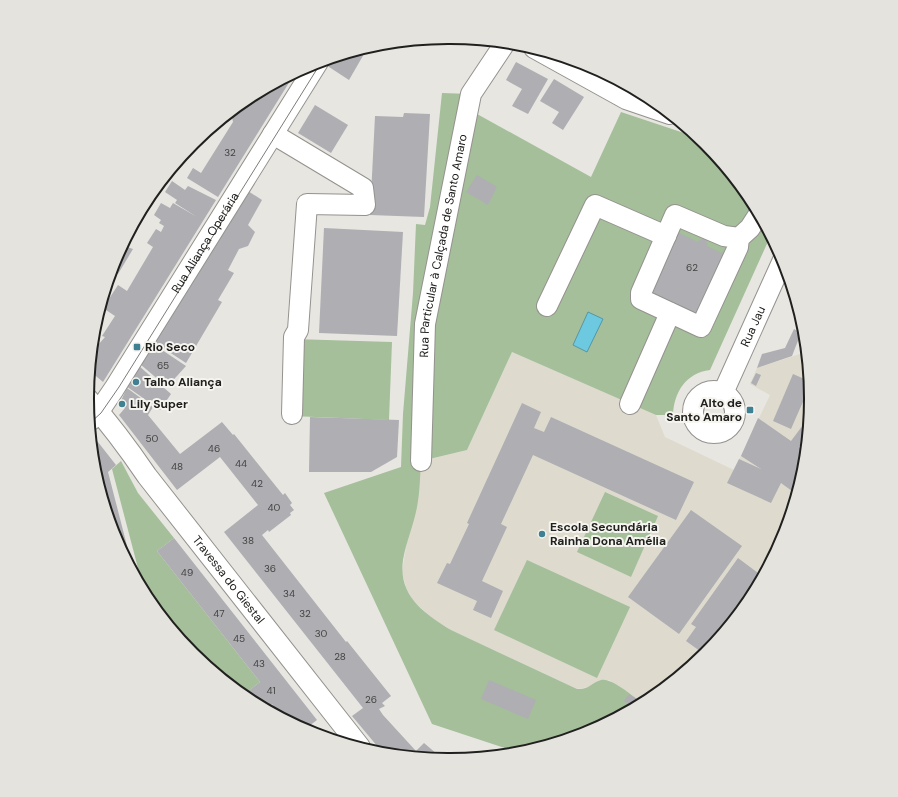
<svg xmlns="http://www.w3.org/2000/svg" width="898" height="797" viewBox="0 0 898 797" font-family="'DM Sans',sans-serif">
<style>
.built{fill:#dedbce}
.green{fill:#a4bf9a}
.water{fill:#6dc9e0;stroke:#5696a6}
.building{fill:#aeaeb3}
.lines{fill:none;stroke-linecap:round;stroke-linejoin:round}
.minor-casing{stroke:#94928e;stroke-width:22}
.minor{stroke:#fff;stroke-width:20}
.tram{stroke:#7c7b77;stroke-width:1}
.poi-dot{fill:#3f8192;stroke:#f5f4ef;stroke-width:1.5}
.labels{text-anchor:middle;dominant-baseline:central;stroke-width:4;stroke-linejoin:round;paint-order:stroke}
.number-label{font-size:10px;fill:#444443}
.street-label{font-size:12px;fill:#20201e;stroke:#f5f4ef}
.poi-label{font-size:12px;font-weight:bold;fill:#20201e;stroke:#f5f4ef;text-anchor:start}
.rim{fill:none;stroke:#20201e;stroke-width:2}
</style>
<rect width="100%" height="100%" fill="#e8e6e1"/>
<polygon class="built" points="512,352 656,415 665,437 734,470 770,395 750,384 757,368 806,352 810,399 804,469 783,537 749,600 704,654 650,699 643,703 609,680 601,680 589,687 577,689 451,630 432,618 414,602 407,590 402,573 404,559 421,461 467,450"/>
<g class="green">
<path d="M442,93L471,94L468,109L591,177L621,112L699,138L705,143L750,198L770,237L710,370C686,373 674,392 673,415H656L512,352L467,450L421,461C420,476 420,492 417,507C414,524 406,542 403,560C398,596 424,613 451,630L577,689C589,690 591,683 601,680C611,677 634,697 642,703L587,733L520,753L432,724L324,493L401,467L403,414L413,293L416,224L425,225L430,207Z"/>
<polygon points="293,339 392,342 389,420 291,416"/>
<polygon points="121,461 138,493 174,538 157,551 260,682 243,695 193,654 148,599 144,591 112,469"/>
<polygon points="605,492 658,516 631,577 577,552"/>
<polygon points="527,560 630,607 597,678 494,630"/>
</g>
<polygon class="water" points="588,312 603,319 587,352 573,345"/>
<g class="building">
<polygon points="368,47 349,80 326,65 330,59"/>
<polygon points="516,62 548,79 528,114 512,106 522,89 506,80"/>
<polygon points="295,73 218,197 187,178 193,168 201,173 233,122 232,117 241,104 248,98"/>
<polygon points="554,79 584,97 563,130 552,123 559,112 540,101"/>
<polygon points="315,105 348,125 331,153 298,133"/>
<polygon points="404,113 430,114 424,217 370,215 375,116 403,117"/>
<polygon points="477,175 497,187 488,205 466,192"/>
<polygon points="172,181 185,190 188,186 216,200 103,382 90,371 92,352 105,337 102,336 115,316 103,308 118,285 127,291 153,247 147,243 156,229 161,232 164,226 159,223 161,220 154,215 161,203 170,208 173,203 197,217 175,203 177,200 165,192"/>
<polygon points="248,191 262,200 248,225 255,232 248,246 239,249 228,270 234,273 218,300 222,302 186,363 154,342"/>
<polygon points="134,224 132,236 127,247 133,249 118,274 112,270 115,260"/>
<polygon points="324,228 403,232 397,336 319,333"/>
<polygon points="677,232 698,242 699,240 701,240 705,232 710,234 706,243 708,244 707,246 728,256 698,321 647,298"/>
<polygon points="791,288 795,299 788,296"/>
<polygon points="794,329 801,333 792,356 757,368 762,354 785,348"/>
<polygon points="153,344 186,366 167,387 140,364"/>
<polygon points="139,366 171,394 160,410 126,386"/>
<polygon points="756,373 761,375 756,386 751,383"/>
<polygon points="793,374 809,381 809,388 791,429 773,421"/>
<polygon points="127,388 153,407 148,415 180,454 222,422 233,435 234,434 283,495 285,493 292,503 290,505 294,510 290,513 291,515 269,532 268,530 262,535 346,642 347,641 391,696 382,703 385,706 379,709 383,715 416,751 424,743 444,760 383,753 352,716 363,708 224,532 258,505 220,457 177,490 119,415 125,408 119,405"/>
<polygon points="522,403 541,412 534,428 544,432 551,417 694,482 676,520 533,455 501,524 507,527 482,581 503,591 491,618 473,610 477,601 437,583 447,563 450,564 469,524 467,523"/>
<polygon points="310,417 399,420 397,457 371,472 309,472"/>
<polygon points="809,417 807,437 799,447 805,452 804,469 796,494 781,483 771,503 727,483 739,459 761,469 741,456 758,418 791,441"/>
<polygon points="94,437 116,465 108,472 134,573 115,537 94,469 92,439"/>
<polygon points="691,510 742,546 679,634 628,597"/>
<polygon points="174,538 317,720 305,729 282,717 272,704 267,709 243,695 260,682 157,551"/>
<polygon points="738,558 762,576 745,604 716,641 714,639 704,654 686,641 696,627 691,624"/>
<polygon points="489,680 536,700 528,719 481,699"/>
<polygon points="629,694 643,703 634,708 624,701"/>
</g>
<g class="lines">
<defs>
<g id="minor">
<polyline points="534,48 626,99 670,114"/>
<polyline points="273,134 363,188 365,205 307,204 298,330 294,337 292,414"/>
<polyline points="739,238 738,247 701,327 641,299 641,293 675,215 724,236 739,238 750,228 759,214"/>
<polyline points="547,306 595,205 666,236"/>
<circle cx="714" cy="412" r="21"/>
<path id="s1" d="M723,393L783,260"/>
<path id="s2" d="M88,399C110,424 128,448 147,476L360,747"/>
<polyline points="630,404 670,313"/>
<path id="s3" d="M91,420L99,411L114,389L318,62"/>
<path id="s4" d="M421,461L425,324L471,94L505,43"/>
</g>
</defs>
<use href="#minor" class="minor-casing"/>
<use href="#minor" class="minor"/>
<polyline class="tram" points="90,423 101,413 119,387 322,61"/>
</g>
<g class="poi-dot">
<rect x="133" y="343" width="8" height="8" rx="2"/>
<circle cx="136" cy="382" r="4"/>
<circle cx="122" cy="404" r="4"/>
<rect x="746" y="406" width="8" height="8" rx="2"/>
<circle cx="542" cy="534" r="4"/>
</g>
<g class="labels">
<g class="number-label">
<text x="230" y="152">32</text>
<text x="692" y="267">62</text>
<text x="163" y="365">65</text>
<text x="152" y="438">50</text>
<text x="214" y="448">46</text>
<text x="241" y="463">44</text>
<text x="177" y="466">48</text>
<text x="257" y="483">42</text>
<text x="274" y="507">40</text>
<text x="248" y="540">38</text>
<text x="270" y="568">36</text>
<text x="187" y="572">49</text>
<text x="289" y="593">34</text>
<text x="219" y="613">47</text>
<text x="305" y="613">32</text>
<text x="321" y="633">30</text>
<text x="239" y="638">45</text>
<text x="340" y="656">28</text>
<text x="259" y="663">43</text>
<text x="271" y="690">41</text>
<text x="371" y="699">26</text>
</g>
<g class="street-label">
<text stroke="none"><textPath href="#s3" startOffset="211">Rua Aliança Operária</textPath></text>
<text stroke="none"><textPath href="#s4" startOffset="217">Rua Particular à Calçada de Santo Amaro</textPath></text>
<text stroke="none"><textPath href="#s1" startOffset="73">Rua Jau</textPath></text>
<text stroke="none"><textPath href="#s2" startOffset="229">Travessa do Giestal</textPath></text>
</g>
<g class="poi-label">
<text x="145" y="347">Rio Seco</text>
<text x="144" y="382">Talho Aliança</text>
<text x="742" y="403" text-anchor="end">Alto de<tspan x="742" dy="14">Santo Amaro</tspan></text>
<text x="130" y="404">Lily Super</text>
<text x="550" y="527">Escola Secundária<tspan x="550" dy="14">Rainha Dona Amélia</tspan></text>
</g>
</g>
<path d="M0 0H898V797H0ZM448 44H450A354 354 0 0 1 804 398V399A354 354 0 0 1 450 753H448A354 354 0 0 1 94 399V398A354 354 0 0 1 448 44Z" fill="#e4e3de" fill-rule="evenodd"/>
<path class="rim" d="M448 44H450A354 354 0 0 1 804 398V399A354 354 0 0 1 450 753H448A354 354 0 0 1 94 399V398A354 354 0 0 1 448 44Z"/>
</svg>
